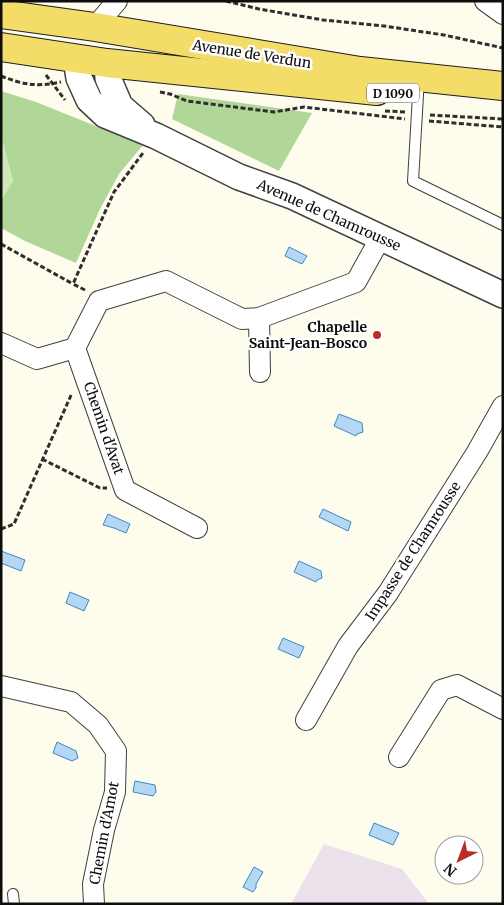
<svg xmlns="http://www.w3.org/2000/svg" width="504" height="905" viewBox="0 0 504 905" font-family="Merriweather,serif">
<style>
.industrial{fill:#ebe1eb}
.green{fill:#cde7b8}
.forest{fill:#b0d798}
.water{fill:#b4d7f4;stroke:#3d87c8}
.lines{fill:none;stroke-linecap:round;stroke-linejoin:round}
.service-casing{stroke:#404040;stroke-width:12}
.minor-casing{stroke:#404040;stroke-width:22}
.tertiary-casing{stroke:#404040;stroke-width:28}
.primary-casing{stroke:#1e1e1e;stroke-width:30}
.path{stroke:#2f2f2f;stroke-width:3;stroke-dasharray:5 2.5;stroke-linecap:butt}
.service{stroke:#fff;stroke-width:10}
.minor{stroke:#fff;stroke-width:20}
.tertiary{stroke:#fff;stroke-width:25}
.primary{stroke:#f4dc68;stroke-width:28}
.poi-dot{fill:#b82e2a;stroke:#fff;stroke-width:2}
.labels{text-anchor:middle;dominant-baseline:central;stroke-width:5;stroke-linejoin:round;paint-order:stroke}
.shield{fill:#fff;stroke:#565656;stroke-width:1}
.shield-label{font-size:12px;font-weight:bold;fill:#0d0d0d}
.street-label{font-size:14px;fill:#0d0d0d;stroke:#fff}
.poi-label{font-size:14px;font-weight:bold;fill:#0d0d0d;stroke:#fff;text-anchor:end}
</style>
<rect width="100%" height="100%" fill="#fefced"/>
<polygon class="industrial" points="324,844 402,869 429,904 291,904"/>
<polygon class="green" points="1,136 13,182 1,201"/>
<g class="forest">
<polygon points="1,91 36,102 143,145 119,174 100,209 76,263 25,241 1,228 1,201 13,181 1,136"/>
<polygon points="178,94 312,113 279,171 172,119"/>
</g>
<g class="water">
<polygon points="289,247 307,256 302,264 285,256"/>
<polygon points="339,414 362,423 363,432 357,434 356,436 334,426"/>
<polygon points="323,509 351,522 348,531 319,517"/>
<polygon points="108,514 130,524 126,533 114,528 103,525"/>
<polygon points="1,551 25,560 21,571 1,563"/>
<polygon points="299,561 321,571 322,578 317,580 316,582 294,572"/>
<polygon points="70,592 89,600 84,611 66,603"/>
<polygon points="283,638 304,647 299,658 278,649"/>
<polygon points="57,742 76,751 78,758 72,761 53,753"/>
<polygon points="135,781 155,785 156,792 153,796 133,792"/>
<polygon points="374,823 399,833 393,845 369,835"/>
<polygon points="254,867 263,872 256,884 256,888 253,892 243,887"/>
</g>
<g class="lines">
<defs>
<g id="service">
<polyline points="419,78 413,181 503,225"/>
<polyline points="13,894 14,904"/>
</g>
<g id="minor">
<polyline points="485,1 503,14"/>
<polyline points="95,27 117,1"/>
<polyline points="259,318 260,372"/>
<polyline points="1,343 37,359 75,348"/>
<polyline points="197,528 125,490 75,348 99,301 166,281 242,319 259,318 356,282 381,237"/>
<polyline points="1,686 71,702 98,725 116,751 115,792 104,830 93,884 94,904"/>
<polyline points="306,720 348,646 388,593 477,452 503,406"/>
<polyline points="399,757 441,690 457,685 503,709"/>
</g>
<g id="tertiary">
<polyline points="76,59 79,78 89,100 105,115 156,136 239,177 292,196 503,295"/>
<polyline points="107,63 108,78 120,106 142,125"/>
</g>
<g id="primary">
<polyline points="1,14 95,27 360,71 503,86"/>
<polyline points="1,47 107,63 377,91"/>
</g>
</defs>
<use href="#service" class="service-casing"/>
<use href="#minor" class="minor-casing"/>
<use href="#tertiary" class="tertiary-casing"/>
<use href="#primary" class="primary-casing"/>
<g class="path">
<polyline points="226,1 259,9 323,20 384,26 444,35 503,48"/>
<polyline points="46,75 65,100"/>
<path d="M1,76C24,85 37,87 61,82"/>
<polyline points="160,92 170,94 187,101 274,112 304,107 405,119"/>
<polyline points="385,111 406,112"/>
<polyline points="430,115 503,119"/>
<polyline points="429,121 503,127"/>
<polyline points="1,244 73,284"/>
<polyline points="85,290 73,284 114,192 143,153"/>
<polyline points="42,459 100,488 107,488"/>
<polyline points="1,529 14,524 72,393"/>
</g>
<use href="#service" class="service"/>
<use href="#minor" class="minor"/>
<use href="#tertiary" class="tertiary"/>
<use href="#primary" class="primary"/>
</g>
<circle class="poi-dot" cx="377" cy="335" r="5"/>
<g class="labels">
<rect class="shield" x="367" y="83.5" width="52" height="19" rx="4"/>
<g class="shield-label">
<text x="393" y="93">D 1090</text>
</g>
<g class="street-label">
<text transform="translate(252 54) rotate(9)">Avenue de Verdun</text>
<text transform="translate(329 215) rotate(24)">Avenue de Chamrousse</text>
<text transform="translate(104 428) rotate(71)">Chemin d'Avat</text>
<text transform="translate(413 551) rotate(-57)">Impasse de Chamrousse</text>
<text transform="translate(104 833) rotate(-79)">Chemin d'Amot</text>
</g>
<g class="poi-label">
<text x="367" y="327">Chapelle<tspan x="367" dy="16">Saint-Jean-Bosco</tspan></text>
</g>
</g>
<rect width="504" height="905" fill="none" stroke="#0d0d0d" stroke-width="5"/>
<g transform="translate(459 860) rotate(222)"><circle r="24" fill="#ffffff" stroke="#9e9e9e"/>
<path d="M0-4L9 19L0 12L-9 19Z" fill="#b82e2a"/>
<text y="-8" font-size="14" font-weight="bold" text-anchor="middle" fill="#0d0d0d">N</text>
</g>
</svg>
